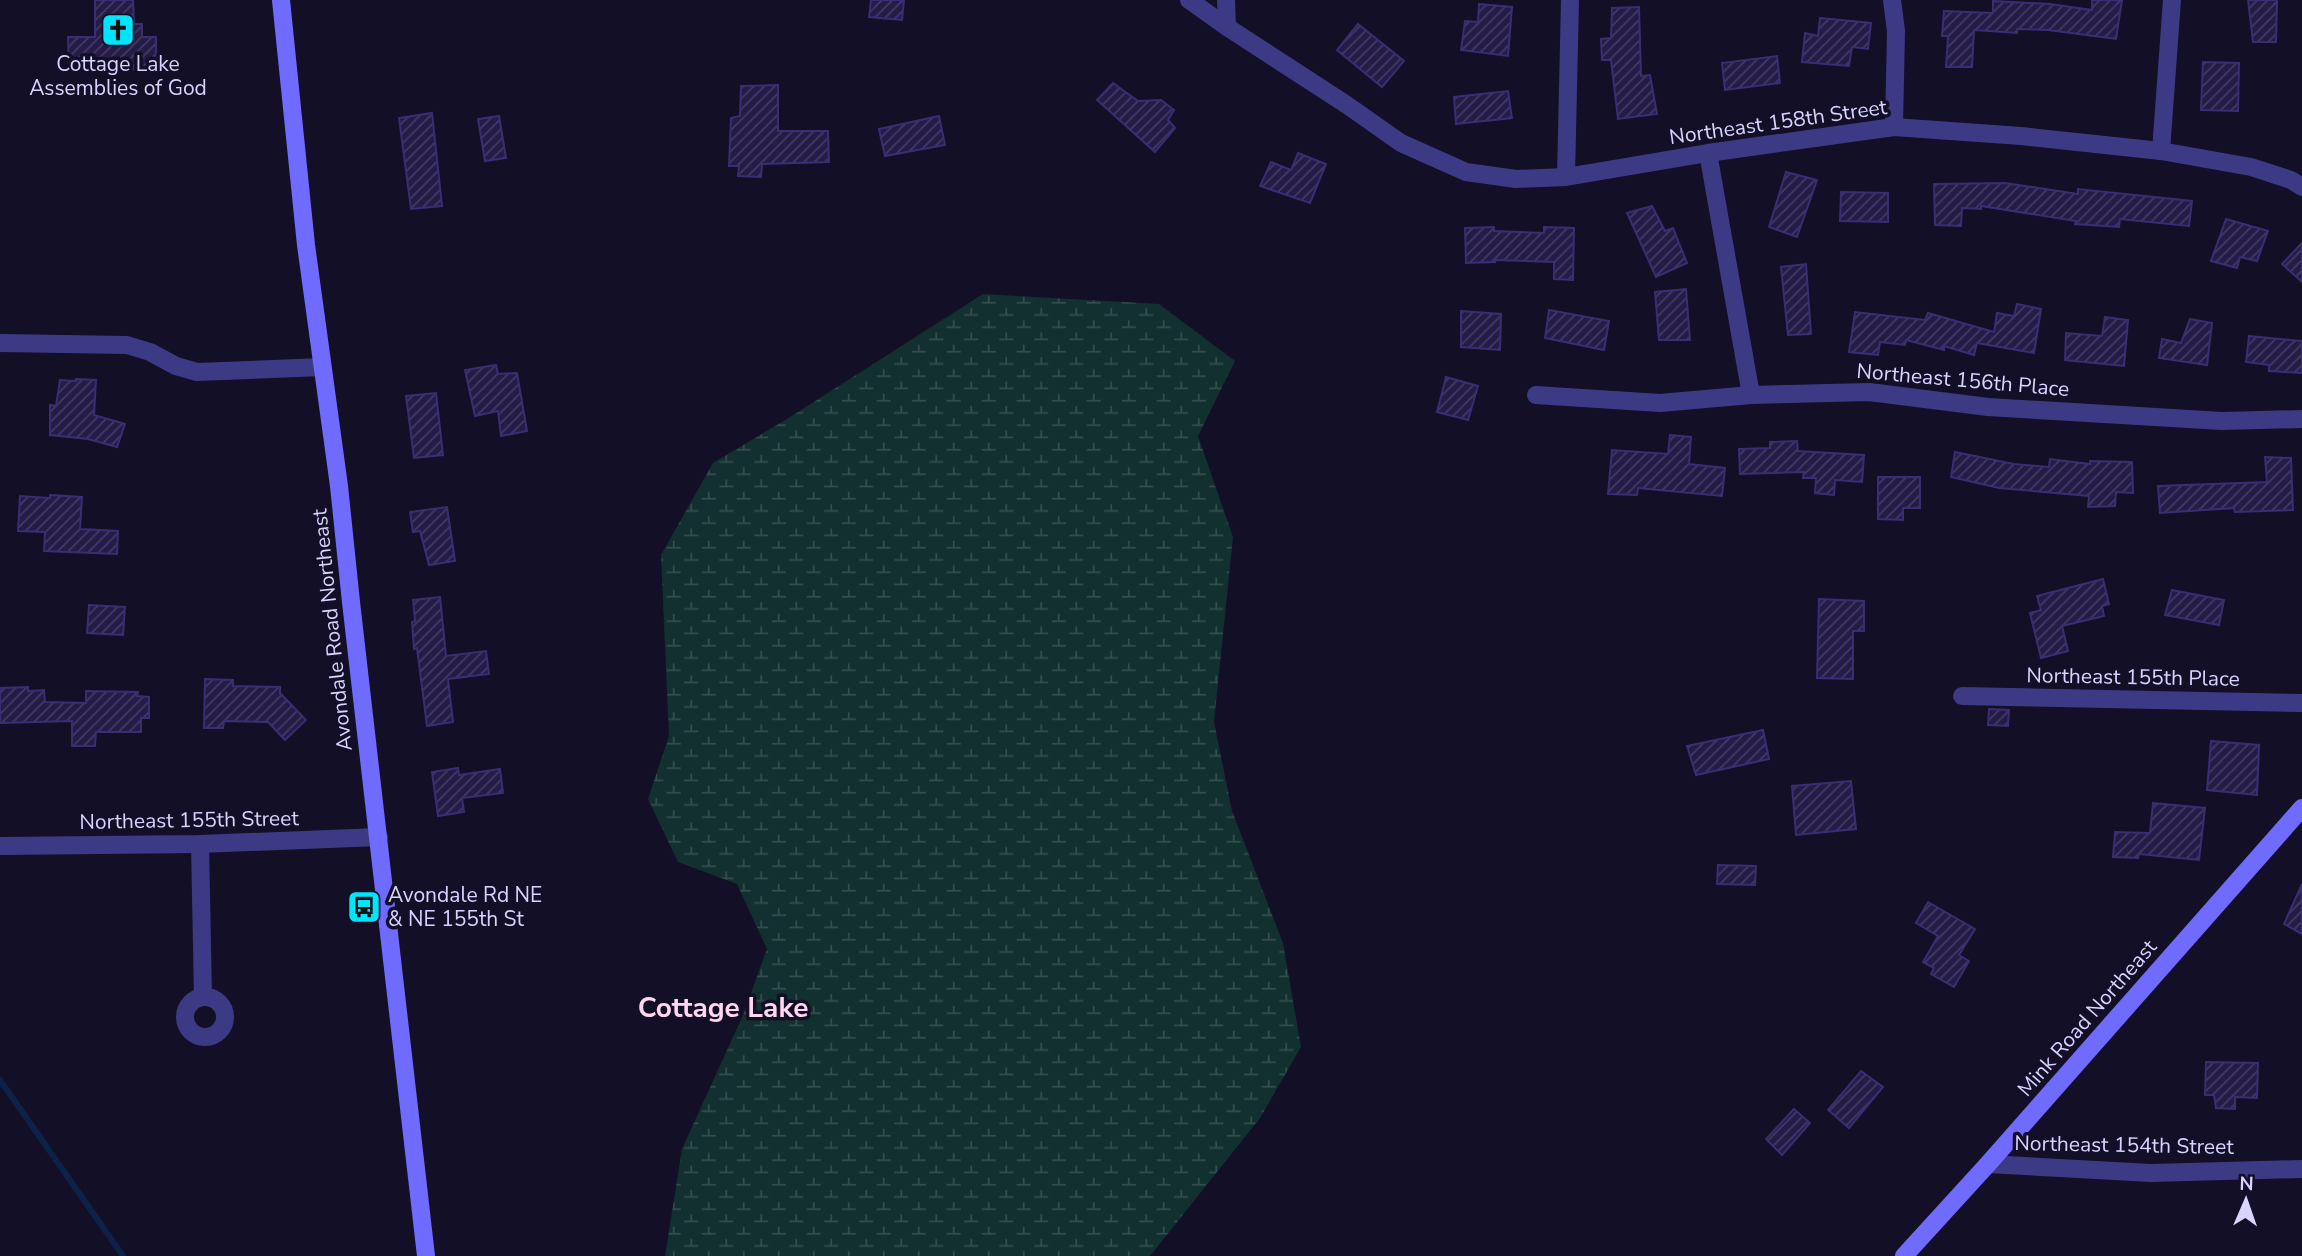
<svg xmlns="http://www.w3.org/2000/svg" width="2302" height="1256" viewBox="0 0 2302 1256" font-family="'Nunito Sans',sans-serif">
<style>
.wetland{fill:url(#wetland-marsh)}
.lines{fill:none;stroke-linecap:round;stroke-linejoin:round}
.stream{stroke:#0c2248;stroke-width:6}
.building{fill:url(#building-hatch);stroke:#3b2d73;stroke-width:2}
.street{stroke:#3d3a85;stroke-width:18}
.secondary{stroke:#6f6bff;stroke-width:18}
.labels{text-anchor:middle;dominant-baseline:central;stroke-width:7;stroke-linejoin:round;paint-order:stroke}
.poi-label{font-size:21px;fill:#d9d4ff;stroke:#130f26}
.street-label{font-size:21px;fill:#d9d4ff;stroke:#130f26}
.district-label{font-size:28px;font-weight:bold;fill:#ffd6f0;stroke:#130f26}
</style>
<defs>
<pattern id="wetland-marsh" width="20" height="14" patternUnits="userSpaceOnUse" patternTransform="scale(1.75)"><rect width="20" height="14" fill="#12302f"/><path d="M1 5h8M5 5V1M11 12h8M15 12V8" fill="none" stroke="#344d4e"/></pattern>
<pattern id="building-hatch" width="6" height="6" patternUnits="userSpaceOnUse" patternTransform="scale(1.75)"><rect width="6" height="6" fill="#241b47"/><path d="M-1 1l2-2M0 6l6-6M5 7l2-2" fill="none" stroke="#433b63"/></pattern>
</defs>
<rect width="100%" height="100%" fill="#130f26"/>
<polygon class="wetland" points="983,294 1159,304 1235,361 1198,436 1233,537 1214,722 1232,811 1283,943 1301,1047 1260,1118 1150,1256 665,1256 682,1149 743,1015 767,949 737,884 678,862 648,799 669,736 661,555 713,463 787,419"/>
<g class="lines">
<polyline class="stream" points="0,1080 123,1256"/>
</g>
<g class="building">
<polygon points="95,0 133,0 134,24 142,24 142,37 156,37 156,69 69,70 68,37 95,37"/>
<polygon points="871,0 904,0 902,20 869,17"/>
<polygon points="2092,0 2122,0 2116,39 2048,30 2017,29 2017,33 1974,30 1972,67 1946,67 1948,36 1942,36 1944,11 1993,13 1993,1 2050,4 2092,10"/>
<polygon points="2248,0 2277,0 2276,42 2253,42"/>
<polygon points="1479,4 1512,7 1508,56 1461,50 1465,21 1478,22"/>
<polygon points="1639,7 1641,76 1650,75 1657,114 1618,119 1611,60 1602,60 1601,39 1611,38 1612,8"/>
<polygon points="1820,18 1871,23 1868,49 1852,47 1849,66 1802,62 1805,33 1818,36"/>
<polygon points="1358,24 1404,61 1382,87 1337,50"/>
<polygon points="1777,56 1780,83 1725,90 1722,63"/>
<polygon points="2203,62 2239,63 2238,111 2201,110"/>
<polygon points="1113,83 1138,101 1161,100 1174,110 1168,120 1175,128 1155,152 1097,100"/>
<polygon points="778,85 778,131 828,131 829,162 762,164 761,177 738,176 739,166 729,166 731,118 740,116 741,86"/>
<polygon points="1508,91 1512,118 1456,124 1454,97"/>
<polygon points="432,113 442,206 411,209 399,118"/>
<polygon points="499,116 506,158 485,161 478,119"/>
<polygon points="939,116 945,145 885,156 879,129"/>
<polygon points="1298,153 1326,164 1310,203 1260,186 1271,162 1291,170"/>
<polygon points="1786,172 1817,180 1797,237 1769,227"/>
<polygon points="2005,183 2078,194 2078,189 2192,201 2189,226 2120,219 2119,227 2075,224 2076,221 1981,206 1981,209 1962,208 1961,226 1935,225 1934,184"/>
<polygon points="1841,192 1888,193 1888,222 1840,221"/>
<polygon points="1652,206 1665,231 1673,228 1687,263 1656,277 1627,213"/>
<polygon points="2226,219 2268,231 2257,261 2240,257 2237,268 2211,261"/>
<polygon points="1494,227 1494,231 1544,233 1544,227 1574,228 1573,280 1554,279 1554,262 1495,260 1495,262 1466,263 1465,228"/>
<polygon points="2302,243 2302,282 2282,264"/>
<polygon points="1806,264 1811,334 1788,335 1781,267"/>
<polygon points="1686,289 1690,340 1659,340 1655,292"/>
<polygon points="2017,304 2041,309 2034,353 1977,343 1974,355 1944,346 1944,350 1906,340 1905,345 1880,342 1878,355 1849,352 1855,312 1925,320 1928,313 1994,332 1997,313 2014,316"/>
<polygon points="1549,310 1609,321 1604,350 1545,338"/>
<polygon points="1461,311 1501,314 1500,350 1461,347"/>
<polygon points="2105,317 2128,320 2124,366 2065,360 2066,333 2102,336"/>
<polygon points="2190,319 2212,323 2207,365 2159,358 2162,339 2181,343"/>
<polygon points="2249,336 2302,341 2302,373 2269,371 2269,365 2246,362"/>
<polygon points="496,365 498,374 517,373 527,431 501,436 498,411 475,416 465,370"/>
<polygon points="1446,377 1478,386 1468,420 1437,412"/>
<polygon points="76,379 96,380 94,415 125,424 117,447 88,439 50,435 50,405 56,406 60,380 76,381"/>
<polygon points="436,393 443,455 414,458 406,396"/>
<polygon points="1670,435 1691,437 1689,464 1725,468 1722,496 1638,488 1637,495 1608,494 1612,450 1668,454"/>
<polygon points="1797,441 1798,451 1864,455 1862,482 1835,480 1834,495 1815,493 1816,478 1803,478 1804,472 1740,474 1739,449 1770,448 1770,442"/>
<polygon points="1955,452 2014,464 2049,467 2050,459 2090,464 2090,461 2132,462 2133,493 2116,492 2115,506 2088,507 2089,496 1999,488 1951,477"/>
<polygon points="2265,457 2291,458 2293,510 2235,512 2234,508 2160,513 2158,486 2267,482"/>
<polygon points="1878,477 1920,477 1920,508 1903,508 1903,520 1878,519"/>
<polygon points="50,495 82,497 80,529 118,531 117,554 44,551 45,532 18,531 20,496 50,498"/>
<polygon points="447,507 455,561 429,565 420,531 413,532 410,512"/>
<polygon points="2103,579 2109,604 2102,606 2104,616 2062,626 2068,651 2041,658 2030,613 2041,610 2037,596"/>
<polygon points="2172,590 2224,600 2219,625 2165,615"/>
<polygon points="440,597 446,656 486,651 489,674 448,679 453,722 427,726 417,648 414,649 412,622 415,621 413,600"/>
<polygon points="1819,599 1864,601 1864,631 1853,631 1853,679 1817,678"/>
<polygon points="89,605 125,607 123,635 87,633"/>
<polygon points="205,679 233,680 233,686 280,687 280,693 306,720 285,740 268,722 224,721 223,728 204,728"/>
<polygon points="28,687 28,691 44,690 45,702 86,703 86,691 138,692 137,696 149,697 149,718 141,718 141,732 96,732 95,746 72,746 72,721 0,723 0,688"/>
<polygon points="1989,709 2009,710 2008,726 1988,725"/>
<polygon points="1763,730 1769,759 1696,775 1687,746"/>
<polygon points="2211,741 2259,745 2257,795 2207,790"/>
<polygon points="458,768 459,775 500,769 503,793 462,798 464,812 438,816 432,772"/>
<polygon points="1851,781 1856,829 1796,835 1792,786"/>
<polygon points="2153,803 2205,808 2199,860 2139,854 2138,858 2113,857 2115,832 2150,833"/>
<polygon points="1718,865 1756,866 1755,885 1717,884"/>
<polygon points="2302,884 2302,934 2284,924"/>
<polygon points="1928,902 1975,929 1959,955 1969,961 1954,987 1931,974 1934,968 1923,962 1938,936 1916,923"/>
<polygon points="2206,1062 2258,1063 2257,1098 2235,1097 2235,1109 2216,1108 2214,1095 2205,1095"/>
<polygon points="1861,1071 1883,1087 1849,1128 1828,1110"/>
<polygon points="1794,1109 1810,1123 1782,1155 1766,1139"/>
</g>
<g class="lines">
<g class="street">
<polyline points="1189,0 1227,27 1347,105 1401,143 1466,172 1516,179 1566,177 1708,153 1894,127 2021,136 2161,151 2251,167 2291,180 2302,187"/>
<polyline points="1226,0 1227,27"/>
<polyline points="1892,0 1896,31 1894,127"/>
<polyline points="2161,151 2172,0"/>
<polyline points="1708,153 1751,395"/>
<polyline points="1566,177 1570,0"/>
<polyline points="0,343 127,345 150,352 176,366 197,372 322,367"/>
<polyline points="1536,395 1660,403 1751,395 1869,392 1988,407 2222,421 2302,419"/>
<polyline points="1962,696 2302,703"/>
<polyline points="200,844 203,997"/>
<polyline points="0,846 200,844 379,837"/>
<circle cx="205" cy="1017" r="20"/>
<polyline points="1988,1164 2151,1173 2302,1169"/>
</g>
<g class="secondary">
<polyline points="281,0 306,245 339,486 351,602 426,1256"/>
<polyline points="1904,1256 1988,1164 2302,808"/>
</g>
</g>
<defs>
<symbol id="church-square" viewBox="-11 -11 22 22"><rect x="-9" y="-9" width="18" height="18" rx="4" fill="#00e5ff" stroke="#130f26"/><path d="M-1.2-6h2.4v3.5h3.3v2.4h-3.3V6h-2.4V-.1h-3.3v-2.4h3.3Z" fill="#111"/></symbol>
<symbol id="bus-square" viewBox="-11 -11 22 22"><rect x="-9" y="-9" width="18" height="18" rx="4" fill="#00e5ff" stroke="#130f26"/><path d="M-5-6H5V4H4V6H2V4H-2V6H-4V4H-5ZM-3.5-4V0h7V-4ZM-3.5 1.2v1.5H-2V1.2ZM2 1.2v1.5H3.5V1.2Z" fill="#111"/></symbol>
</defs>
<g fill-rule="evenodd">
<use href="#church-square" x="99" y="11" width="38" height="38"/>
<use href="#bus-square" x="345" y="888" width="38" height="38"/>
</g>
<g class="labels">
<g class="poi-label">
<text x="118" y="64">Cottage Lake<tspan x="118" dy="24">Assemblies of God</tspan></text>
<text x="388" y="895" text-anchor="start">Avondale Rd NE<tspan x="388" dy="24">&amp; NE 155th St</tspan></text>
</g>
<g class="street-label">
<text transform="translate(1778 122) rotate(-8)">Northeast 158th Street</text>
<text transform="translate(1963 380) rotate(5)">Northeast 156th Place</text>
<text transform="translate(332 630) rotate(-96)">Avondale Road Northeast</text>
<text transform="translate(2133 677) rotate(1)">Northeast 155th Place</text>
<text transform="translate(189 820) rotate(-1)">Northeast 155th Street</text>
<text transform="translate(2087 1018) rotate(-49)">Mink Road Northeast</text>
<text transform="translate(2124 1145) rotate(1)">Northeast 154th Street</text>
</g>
<g class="district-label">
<text x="723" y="1008">Cottage Lake</text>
</g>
</g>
<g transform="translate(2246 1200) rotate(2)" stroke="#130f26" stroke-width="5" paint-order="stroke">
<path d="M0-5L12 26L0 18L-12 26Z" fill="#d9d4ff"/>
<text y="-10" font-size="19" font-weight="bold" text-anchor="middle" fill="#d9d4ff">N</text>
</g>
</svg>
